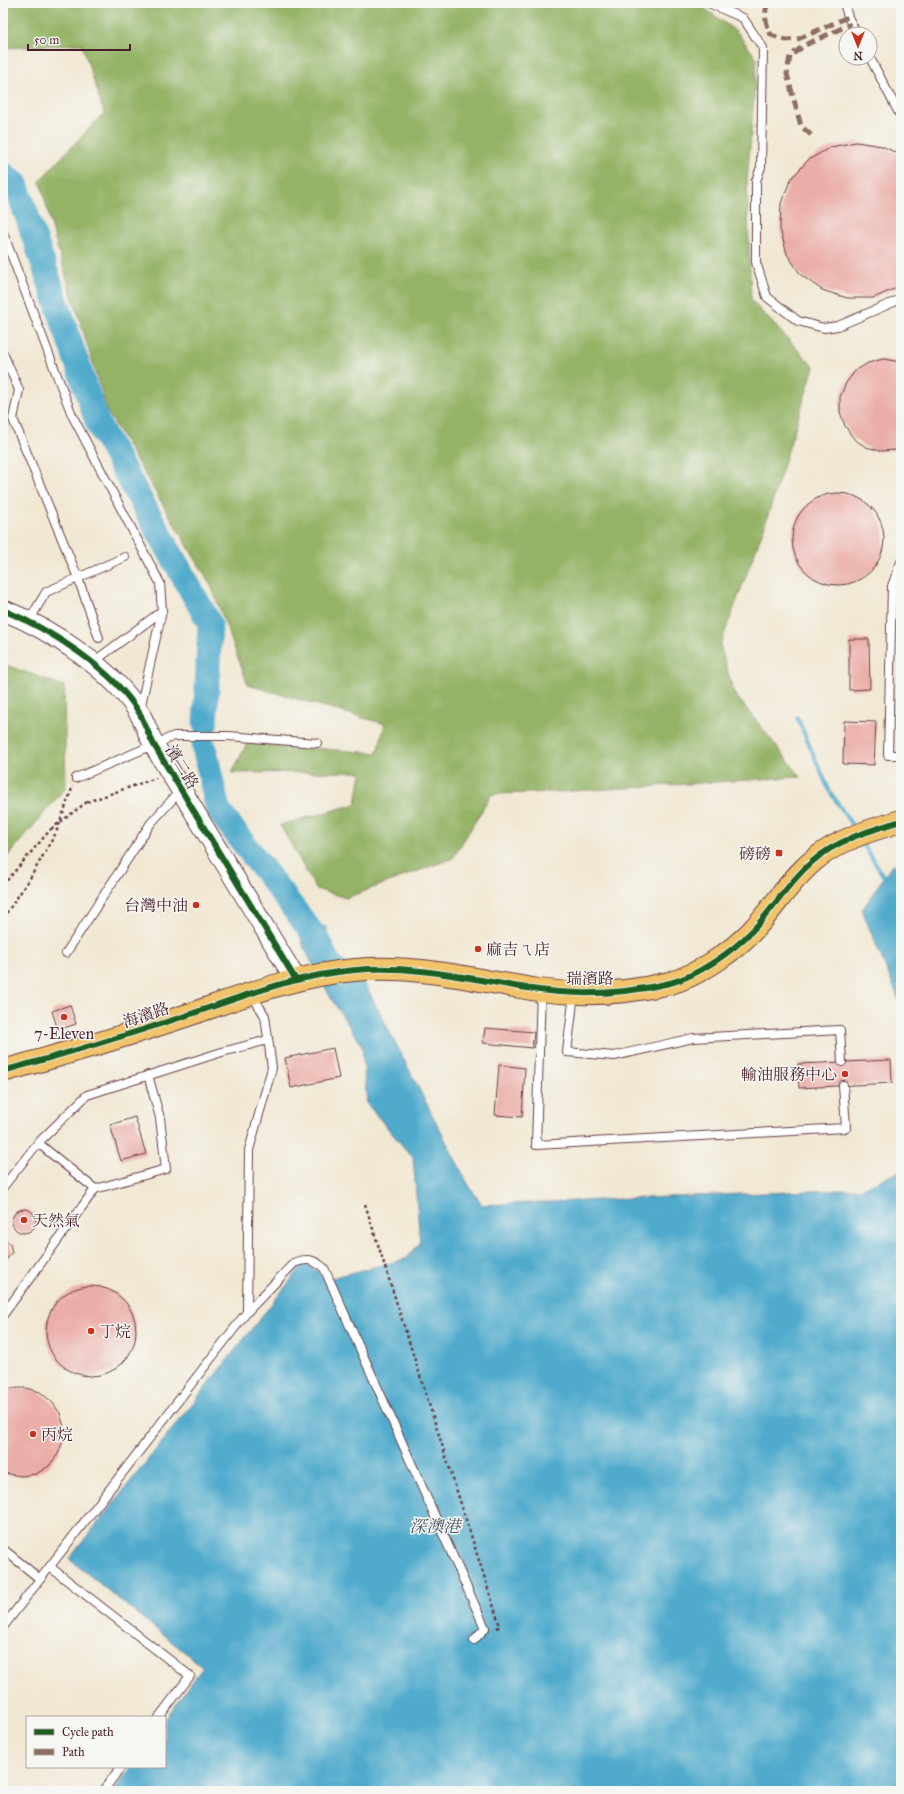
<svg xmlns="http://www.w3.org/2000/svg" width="904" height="1794" viewBox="0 0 904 1794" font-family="'IM FELL Great Primer','Noto Serif TC',serif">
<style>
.forest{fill:#94b366;stroke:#6f6948}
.water{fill:#4faacc;stroke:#4c647c}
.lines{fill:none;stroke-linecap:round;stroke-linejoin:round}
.stream{stroke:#4faacc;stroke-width:4}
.river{stroke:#4faacc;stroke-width:25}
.building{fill:#ebada7}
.service-casing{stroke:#633d44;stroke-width:10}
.tertiary-casing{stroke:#633d44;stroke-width:22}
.primary-casing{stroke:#633d44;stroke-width:24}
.path{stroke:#633d44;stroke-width:2.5;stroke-dasharray:3 3;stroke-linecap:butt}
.service{stroke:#fff;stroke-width:8}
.tertiary{stroke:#fff;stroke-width:20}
.primary{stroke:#f1c36a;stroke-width:22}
.path-bridge{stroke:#633d44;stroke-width:2.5;stroke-dasharray:3 3;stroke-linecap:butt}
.quiet{stroke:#8d6e63;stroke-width:5;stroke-dasharray:10 5;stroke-linecap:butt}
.cycleway-casing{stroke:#f6f6f2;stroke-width:8}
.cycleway{stroke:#1b5e20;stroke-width:6}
.poi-dot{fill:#c8321e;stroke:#f6f6f2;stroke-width:1.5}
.labels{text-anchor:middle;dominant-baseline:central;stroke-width:3;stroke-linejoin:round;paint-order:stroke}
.street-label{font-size:16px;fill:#4a1f2b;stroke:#f6f6f2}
.poi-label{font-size:16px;fill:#4a1f2b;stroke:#f6f6f2;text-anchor:start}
.water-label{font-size:17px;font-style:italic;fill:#4c576b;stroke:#f6f6f2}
</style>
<rect width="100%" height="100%" fill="#f6f6f2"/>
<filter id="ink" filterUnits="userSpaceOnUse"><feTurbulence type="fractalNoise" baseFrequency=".025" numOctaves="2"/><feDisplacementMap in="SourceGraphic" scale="8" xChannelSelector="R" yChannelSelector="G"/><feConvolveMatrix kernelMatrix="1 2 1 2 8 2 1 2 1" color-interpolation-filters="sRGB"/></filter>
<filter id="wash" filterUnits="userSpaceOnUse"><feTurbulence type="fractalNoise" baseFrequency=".012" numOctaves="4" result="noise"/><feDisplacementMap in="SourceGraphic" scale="16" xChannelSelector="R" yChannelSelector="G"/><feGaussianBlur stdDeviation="0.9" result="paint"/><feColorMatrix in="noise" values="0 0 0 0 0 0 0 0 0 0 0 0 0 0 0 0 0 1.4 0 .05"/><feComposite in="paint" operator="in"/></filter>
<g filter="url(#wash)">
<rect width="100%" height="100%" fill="#f1e8d3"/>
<g class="forest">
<path d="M3,3H697L737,32L757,59L747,183L751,300L814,367L764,528L720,645L734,693L801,777C698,782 595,792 492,794L453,858L346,898L316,889L280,825L356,804L361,772L232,773L247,743L377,753L385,724L248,685L211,585L108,413L56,243L40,180L104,113L82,44L6,48L3,45Z"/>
<polygon points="3,664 64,686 66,787 3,862"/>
</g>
<g class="water">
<polygon points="892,865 901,865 901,1005 862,910"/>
<polygon points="326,926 330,946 366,986 468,1184 482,1205 860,1189 901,1171 901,1791 114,1791 131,1767 165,1767 165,1720 203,1667 69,1559 305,1262 327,1279 406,1259 420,1243 413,1158 367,1104 362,1046 332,1000 304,948 300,935"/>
</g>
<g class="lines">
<g class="stream">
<polyline points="797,717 829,790 855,830"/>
<polyline points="861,841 884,877"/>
</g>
<g class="river">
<polyline points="3,174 16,184 98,424 210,624 205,724"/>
<polyline points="204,747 218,810 317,939 327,960"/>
</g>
</g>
<g id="blocks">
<g class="building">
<polygon points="856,142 882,146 901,155 901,286 873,298 847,298 822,290 801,275 787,254 780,229 781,203 791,179 808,160 831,147"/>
<polygon points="883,359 901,362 901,448 896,450 881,451 866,447 854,439 845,426 840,412 840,397 846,383 855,371 868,363"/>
<circle cx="838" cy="539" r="46"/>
<polygon points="849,639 869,639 870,689 849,690"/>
<rect x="899" y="690" width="2" height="49"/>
<polygon points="844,721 876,722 874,765 843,764"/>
<polygon points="70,1005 76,1024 58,1030 52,1011"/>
<polygon points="485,1028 534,1032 532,1048 483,1043"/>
<polygon points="333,1048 339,1078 291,1088 285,1058"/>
<polygon points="891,1060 892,1083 799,1088 798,1064"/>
<polygon points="499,1065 525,1068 522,1117 495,1115"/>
<polygon points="135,1117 146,1154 121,1161 110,1125"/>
<circle cx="24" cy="1221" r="12"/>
<polygon points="3,1238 10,1244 12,1252 7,1259 3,1262"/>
<circle cx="91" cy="1331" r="45"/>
<polygon points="3,1373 8,1380 3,1388"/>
<polygon points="12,1388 26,1388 40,1392 51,1401 60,1413 64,1427 63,1441 58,1454 49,1466 36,1474 21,1476 3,1473 3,1391"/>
</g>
</g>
</g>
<g filter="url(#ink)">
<use href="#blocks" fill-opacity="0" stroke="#633d44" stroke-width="1"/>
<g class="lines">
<defs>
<g id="service">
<polyline points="709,3 743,18 763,48 761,167 756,181 756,262 767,297 798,321 824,328 838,326 901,299"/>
<polyline points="844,3 848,17 857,34"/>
<polyline points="870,58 901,117"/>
<polyline points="3,233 72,415 160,583 162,611 140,709"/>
<polyline points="3,353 19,390 13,419 78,578 99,638"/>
<polyline points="901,562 892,586 888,755 901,755"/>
<polyline points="29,621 46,592 125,557"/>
<polyline points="92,663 162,611"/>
<polyline points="76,778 174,736 228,736 317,743"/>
<polyline points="66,953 151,823 180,791"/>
<polyline points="541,991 536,1145 846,1128 843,1085"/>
<polyline points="574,994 567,1052 614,1056 693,1038 840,1030 842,1062"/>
<polyline points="38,1143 95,1189 166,1169 160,1118 148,1075"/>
<polyline points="3,1187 38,1143 87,1095 222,1052 268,1040"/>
<path d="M247,1312L294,1263C307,1258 313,1259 324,1268L485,1628L474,1640"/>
<polyline points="3,1315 95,1189"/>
<polyline points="3,1549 40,1579"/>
<polyline points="50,1567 190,1676 159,1717"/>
<polyline points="3,1627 247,1312 249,1150 272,1068 265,1016 252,995"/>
<polyline points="103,1791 121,1767"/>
</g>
<path id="tertiary" d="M3,610C50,629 114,670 140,714C145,724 149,735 154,745L296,980"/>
<path id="primary" d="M3,1071C65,1054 125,1036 185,1016C241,997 296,975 355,970C417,964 478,981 539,990C582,996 628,993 670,983C697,976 732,952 752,931C773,909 789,881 813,861C837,840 871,830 901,821"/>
</defs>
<use href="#service" class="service-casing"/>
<use href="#tertiary" class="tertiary-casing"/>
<use href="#primary" class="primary-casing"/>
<g class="path">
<polyline points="87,802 156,778"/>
<polyline points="3,885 51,829"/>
<polyline points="3,918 29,880 56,833 73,786"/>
<polyline points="365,1204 500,1626 494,1630"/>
</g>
<use href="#service" class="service"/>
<use href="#tertiary" class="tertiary"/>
<use href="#primary" class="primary"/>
<polyline class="path-bridge" points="51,829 87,802"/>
<g class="quiet">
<path d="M768,3C763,15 766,23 771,35L786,40L798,39L848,17"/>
<polyline points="811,135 801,126 787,74 790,56 805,45 851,24"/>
</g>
<defs>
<g id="cycleway">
<path d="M3,610C50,629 114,670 140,714C145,724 149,735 154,745L296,980"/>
<path d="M3,1071C65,1054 125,1036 185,1016C241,997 296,975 355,970C417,964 478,981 539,990C582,996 628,993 670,983C697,976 732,952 752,931C773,909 789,881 813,861C837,840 871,830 901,821"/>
</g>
</defs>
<use href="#cycleway" class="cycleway-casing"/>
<use href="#cycleway" class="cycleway"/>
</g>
</g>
<g class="poi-dot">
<rect x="775" y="849" width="8" height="8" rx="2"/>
<circle cx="196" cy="905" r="4"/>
<circle cx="478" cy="949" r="4"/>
<circle cx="64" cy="1017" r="4"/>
<circle cx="845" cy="1074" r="4"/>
<circle cx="24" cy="1220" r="4"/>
<circle cx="91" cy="1331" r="4"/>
<circle cx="33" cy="1434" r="4"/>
</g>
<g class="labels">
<g class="street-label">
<text transform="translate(182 767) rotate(59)">濱二路</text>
<text x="590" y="978">瑞濱路</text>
<text transform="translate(146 1015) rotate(-18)">海濱路</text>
</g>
<g class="poi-label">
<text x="771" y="853" text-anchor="end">磅磅</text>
<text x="188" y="905" text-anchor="end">台灣中油</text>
<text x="486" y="949">麻吉ㄟ店</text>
<text x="64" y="1033" text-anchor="middle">7-Eleven</text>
<text x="837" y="1074" text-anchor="end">輸油服務中心</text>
<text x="32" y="1220">天然氣</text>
<text x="99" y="1331">丁烷</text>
<text x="41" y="1434">丙烷</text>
</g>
<g class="water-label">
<text x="435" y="1526">深澳港</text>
</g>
</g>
<rect width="904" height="1794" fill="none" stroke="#f6f6f2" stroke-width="16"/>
<rect x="26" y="1716" width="140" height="52" fill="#f6f6f2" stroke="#b1a0a2"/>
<rect x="34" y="1729" width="20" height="6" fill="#1b5e20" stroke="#b1a0a2"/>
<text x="62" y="1736" font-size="12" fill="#4a1f2b">Cycle path</text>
<rect x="34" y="1749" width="20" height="6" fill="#8d6e63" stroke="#b1a0a2"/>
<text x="62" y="1756" font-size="12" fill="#4a1f2b">Path</text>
<g transform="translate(858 46) rotate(180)"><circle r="19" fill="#f6f6f2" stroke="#b1a0a2"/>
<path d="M0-3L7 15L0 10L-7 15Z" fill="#c8321e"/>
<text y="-6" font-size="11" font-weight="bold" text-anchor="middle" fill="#4a1f2b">N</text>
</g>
<path d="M28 44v6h102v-6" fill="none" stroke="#4a1f2b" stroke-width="2"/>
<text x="34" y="44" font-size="12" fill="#4a1f2b" stroke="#f6f6f2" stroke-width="3" paint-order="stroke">50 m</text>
</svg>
